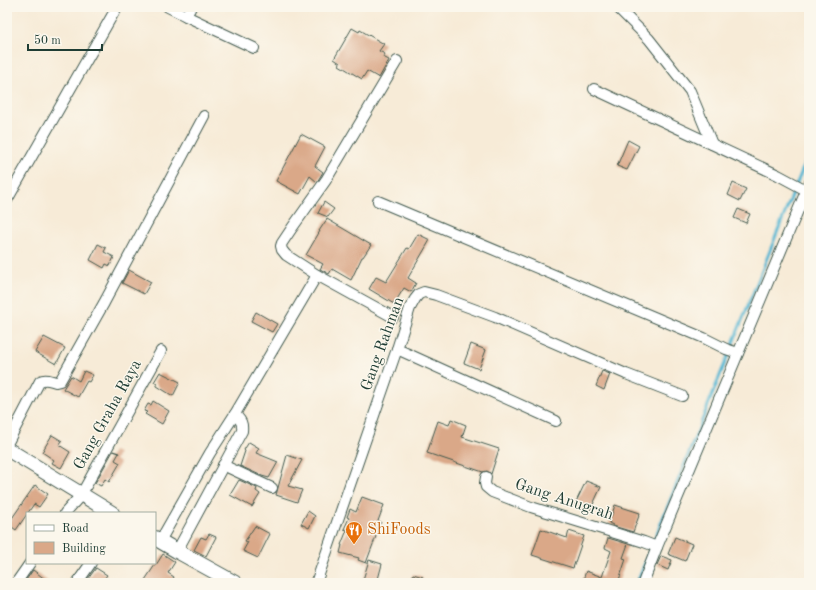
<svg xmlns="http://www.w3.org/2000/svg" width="816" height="590" viewBox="0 0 816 590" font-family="'Old Standard TT',serif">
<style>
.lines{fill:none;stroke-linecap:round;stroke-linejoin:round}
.stream{stroke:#55b7d3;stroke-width:3}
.building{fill:#daa888}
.street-casing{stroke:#3f574c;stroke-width:12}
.secondary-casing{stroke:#3f574c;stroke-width:16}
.street{stroke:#fff;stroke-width:10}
.secondary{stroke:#fff;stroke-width:14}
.labels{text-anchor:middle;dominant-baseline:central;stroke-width:3;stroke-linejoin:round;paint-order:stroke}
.street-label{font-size:16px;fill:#1f3d34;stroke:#fbf7ec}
.food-label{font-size:16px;fill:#c56008;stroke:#fbf7ec;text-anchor:start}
</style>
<rect width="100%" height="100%" fill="#fbf7ec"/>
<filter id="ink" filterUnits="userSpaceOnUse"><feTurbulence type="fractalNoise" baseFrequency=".025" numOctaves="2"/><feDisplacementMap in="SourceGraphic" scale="8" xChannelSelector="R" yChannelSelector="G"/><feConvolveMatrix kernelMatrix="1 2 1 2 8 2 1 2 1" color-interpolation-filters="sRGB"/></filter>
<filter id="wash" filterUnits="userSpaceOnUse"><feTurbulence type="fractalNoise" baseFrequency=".012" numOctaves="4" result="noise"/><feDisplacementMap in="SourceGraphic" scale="16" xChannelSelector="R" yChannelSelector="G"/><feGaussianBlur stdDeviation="0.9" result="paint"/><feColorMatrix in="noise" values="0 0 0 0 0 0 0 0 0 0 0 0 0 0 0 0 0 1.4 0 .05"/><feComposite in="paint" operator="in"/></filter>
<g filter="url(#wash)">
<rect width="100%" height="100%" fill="#f7ebd7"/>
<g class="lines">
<polyline class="stream" points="637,583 809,153"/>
</g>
<g id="blocks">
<g class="building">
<polygon points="352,28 359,32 360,30 384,44 379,51 385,54 383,57 389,60 379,78 367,71 362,79 339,65 340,63 334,59"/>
<polygon points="301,134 325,147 315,166 323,172 317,182 310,176 300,194 276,181"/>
<polygon points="628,140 639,146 627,170 617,166"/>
<polygon points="733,183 746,189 740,201 728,195"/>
<polygon points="324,202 334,209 328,217 318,213"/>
<polygon points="738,209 750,214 746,223 734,218"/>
<polygon points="327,219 371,245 363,257 362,257 351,280 332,269 329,274 320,269 323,264 306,255 320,231 319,231"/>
<polygon points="418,234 430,240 408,278 416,283 411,292 404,288 394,304 369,289 376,277 386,282 407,248 409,249"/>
<polygon points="98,244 106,248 104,252 114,257 110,266 106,264 104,268 90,260"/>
<polygon points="129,270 151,282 144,294 122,283"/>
<polygon points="256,312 277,324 272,332 251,321"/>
<polygon points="44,337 65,348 56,364 35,352"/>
<polygon points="471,344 486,350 479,369 464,363"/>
<polygon points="84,371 93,375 89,382 87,381 78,397 63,389 71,376 79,381"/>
<polygon points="602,371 610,374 604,390 596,386"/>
<polygon points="160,372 180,382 173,396 157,386 157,384 154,382"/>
<polygon points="153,401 169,411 162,424 145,414 147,412 144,411 148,404 151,405"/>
<polygon points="451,419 466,425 462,437 499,449 491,474 487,471 483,472 427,453 438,421 449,425"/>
<polygon points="52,435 62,441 59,445 70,452 61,468 52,463 54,460 42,452"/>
<polygon points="249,442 259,448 256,453 278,462 269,478 262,476 240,466 245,451 244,450"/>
<polygon points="113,451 119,453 115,460 120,463 109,482 105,479 101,486 95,483"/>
<polygon points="287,455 302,460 288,486 302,490 297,502 276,495"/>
<polygon points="239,480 257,488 256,491 260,494 252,507 230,495"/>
<polygon points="586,481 601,487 589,513 574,506"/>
<polygon points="35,485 48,494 39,507 34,504 16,530 8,524"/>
<polygon points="362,497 384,505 378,521 381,522 377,530 378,531 366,563 358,560 359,558 340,553 342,545 341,545 347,530 344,529 349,518 347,517 350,509 356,512"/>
<polygon points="615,505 640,513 633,532 613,526 613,525 609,523"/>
<polygon points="308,511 315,516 309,528 301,524"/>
<polygon points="255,526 270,534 258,558 243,551 248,542 245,541"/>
<polygon points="541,529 567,538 569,531 584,536 573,568 532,555"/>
<polygon points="209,534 216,537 206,556 194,550 201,537 206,539"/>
<polygon points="675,537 692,544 685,561 668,554"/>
<polygon points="608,538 628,544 623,558 626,559 618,583 582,583 586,571 602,577 611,551 605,548"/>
<polygon points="163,554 175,562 168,573 174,577 171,583 143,583 155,565 156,565"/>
<polygon points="661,556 672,560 668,570 657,565"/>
<polygon points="369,560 382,564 377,583 362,583"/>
<polygon points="96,568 107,575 101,583 85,583"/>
<polygon points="33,570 50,583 24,583"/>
<polygon points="413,574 423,577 421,583 410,583"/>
</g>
</g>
</g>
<g filter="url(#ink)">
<use href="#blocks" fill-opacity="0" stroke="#3f574c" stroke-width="1"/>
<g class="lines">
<defs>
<g id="street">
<polyline points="168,7 186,16 254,48"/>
<polyline points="617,7 649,39 690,91 712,144"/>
<polyline points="186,16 191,7"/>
<polyline points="594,89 778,175 806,190"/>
<polyline points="7,200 117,7"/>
<polyline points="378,201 704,338 726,349 738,353"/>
<polyline points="393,317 317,275 286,255 282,250 281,246 282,243 292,228 326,180 397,61"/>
<polyline points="397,349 556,421"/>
<path d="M7,444L40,381C46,378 51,381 56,382L60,381L104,303L204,116"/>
<polyline points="223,465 272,488"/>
<polyline points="486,477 485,483 486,487 492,492 531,507 644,542 657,547"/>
<polyline points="65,513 81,495 161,351"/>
<polyline points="160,541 210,453 235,414 317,275"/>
<path d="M177,551L242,431C243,422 240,420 235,414"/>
<polyline points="16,583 30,563"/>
<polyline points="77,583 91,563"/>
<polyline points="316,583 397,349 410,308 415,299 419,294 424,292 436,295 495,317 626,374 682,396"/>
<polyline points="643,583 657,547 809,184"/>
</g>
<g id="secondary">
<polyline points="7,449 112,513"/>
<polyline points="155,538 177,551 235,583"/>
</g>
</defs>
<use href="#street" class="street-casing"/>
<use href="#secondary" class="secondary-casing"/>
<use href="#street" class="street"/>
<use href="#secondary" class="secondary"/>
</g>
</g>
<defs>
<symbol id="restaurant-pin" viewBox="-11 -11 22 30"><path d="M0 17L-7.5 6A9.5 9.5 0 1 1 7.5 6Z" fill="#e8710a" stroke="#fbf7ec"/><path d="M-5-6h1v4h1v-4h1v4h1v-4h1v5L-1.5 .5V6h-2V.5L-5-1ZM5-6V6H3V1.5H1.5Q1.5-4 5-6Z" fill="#fff"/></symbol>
</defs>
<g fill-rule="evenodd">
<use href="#restaurant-pin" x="344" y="520" width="20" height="27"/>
</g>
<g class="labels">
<g class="street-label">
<text transform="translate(383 344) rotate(-70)">Gang Rahman</text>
<text transform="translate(108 415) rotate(-61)">Gang Graha Raya</text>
<text transform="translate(564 500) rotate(18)">Gang Anugrah</text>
</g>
<g class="food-label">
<text x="367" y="530">ShiFoods</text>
</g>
</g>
<rect width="816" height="590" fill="none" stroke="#fbf7ec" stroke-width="24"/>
<rect x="26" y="512" width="130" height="52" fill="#fbf7ec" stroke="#a3ada2"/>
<rect x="34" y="525" width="20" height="6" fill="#ffffff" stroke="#a3ada2"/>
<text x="62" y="532" font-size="12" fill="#1f3d34">Road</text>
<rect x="34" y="542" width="20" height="12" fill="#daa888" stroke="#a3ada2"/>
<text x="62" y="552" font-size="12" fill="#1f3d34">Building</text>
<path d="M28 44v6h74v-6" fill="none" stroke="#1f3d34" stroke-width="2"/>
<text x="34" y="44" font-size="12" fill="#1f3d34" stroke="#fbf7ec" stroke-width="3" paint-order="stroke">50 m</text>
</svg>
